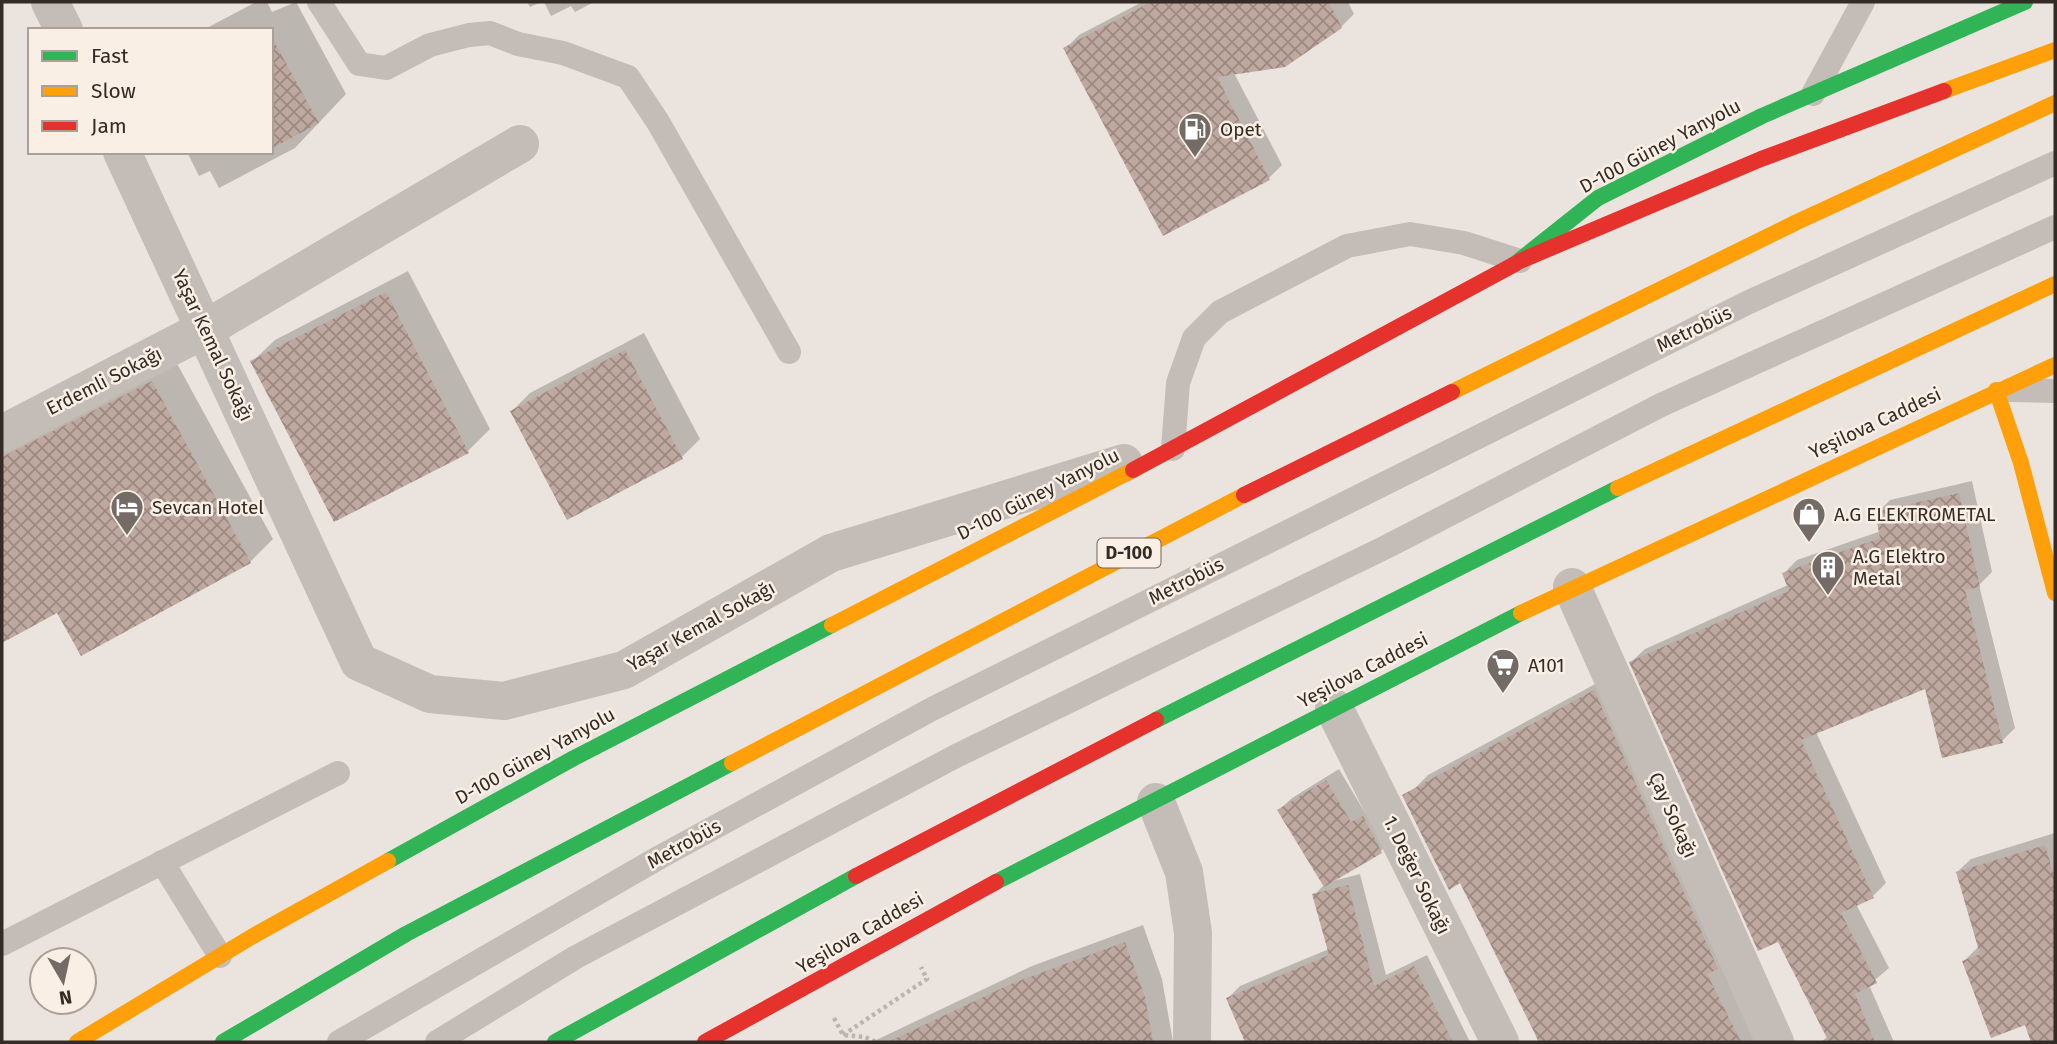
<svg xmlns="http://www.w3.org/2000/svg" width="2057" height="1044" viewBox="0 0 2057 1044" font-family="'Fira Sans',sans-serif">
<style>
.shadow{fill:#0003}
.building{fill:url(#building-cross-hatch)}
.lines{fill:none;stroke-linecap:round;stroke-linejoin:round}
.path{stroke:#bcb5af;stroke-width:4.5;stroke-dasharray:3.5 3.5;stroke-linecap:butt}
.lane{stroke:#c3bcb7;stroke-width:24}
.street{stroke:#c3bcb7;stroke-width:38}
.fast{stroke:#30b455;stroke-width:16}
.slow{stroke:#ff9f0a;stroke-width:16}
.jam{stroke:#e5322d;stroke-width:16}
.labels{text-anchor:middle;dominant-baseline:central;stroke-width:5;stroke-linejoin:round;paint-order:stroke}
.shield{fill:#f9efe4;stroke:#6f655f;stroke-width:2}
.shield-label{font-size:18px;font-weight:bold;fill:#342a26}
.poi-label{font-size:19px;fill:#342a26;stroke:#f9efe4;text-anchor:start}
.street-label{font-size:19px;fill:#342a26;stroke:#f9efe4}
</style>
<defs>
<pattern id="building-cross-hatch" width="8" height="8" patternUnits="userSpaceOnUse" patternTransform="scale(1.75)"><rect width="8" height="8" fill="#bea89f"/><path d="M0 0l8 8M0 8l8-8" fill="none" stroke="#9b8981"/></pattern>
</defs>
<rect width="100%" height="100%" fill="#ebe4de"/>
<g class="shadow">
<polygon points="256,2 267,2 272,12 296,2 346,94 295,148 219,188 210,171 199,176 187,152 271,152 271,30 203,30"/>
<polygon points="527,2 541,2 530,7"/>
<polygon points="544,2 594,2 575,12 571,6 551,16"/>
<polygon points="1142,2 1348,2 1354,14 1341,27 1234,73 1282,165 1269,178 1164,233 1066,48 1079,35"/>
<polygon points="408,271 490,429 468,451 252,362 275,340"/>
<polygon points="644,333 700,439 682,457 568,517 512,411 530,393"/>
<polygon points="175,360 273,539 250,562 81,653 58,610 2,641 2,449"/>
<polygon points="1972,481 1992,572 1979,585 2015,728 2002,741 1926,686 1816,732 1886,883 1873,896 1856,904 1889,968 1869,985 1894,1042 1821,1042 1828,1036 1631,662 1645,649 1788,585 1784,573 1797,560 1881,531 1877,513 1890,500"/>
<polygon points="1608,677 1761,1042 1538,1042 1531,1021 1414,789 1428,775"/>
<polygon points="1339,769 1364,811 1392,839 1380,852 1333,881 1360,874 1386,975 1427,955 1470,1042 1247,1042 1228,998 1240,986 1329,949 1314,895 1324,885 1279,810 1292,798"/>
<polygon points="2055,833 2055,1042 2033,1042 2026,1023 1964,961 1978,947 1957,872 1971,859"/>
<polygon points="1143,925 1162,979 1173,1042 872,1042 1032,966"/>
</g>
<g class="building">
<polygon points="1151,2 1329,2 1342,28 1285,67 1217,77 1270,180 1163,236 1063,48"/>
<polygon points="271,36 319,123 271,149"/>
<polygon points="386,292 469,453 334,522 250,361"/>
<polygon points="625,350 683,459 567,520 510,411"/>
<polygon points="152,381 251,563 81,656 57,613 2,643 2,457"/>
<polygon points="1959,493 1980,587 1965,590 2003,743 1942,758 1925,689 1801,740 1874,898 1841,913 1877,983 1855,994 1875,1042 1829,1042 1778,942 1758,951 1629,662 1789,591 1782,573 1880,538 1875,512"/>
<polygon points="1594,690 1718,969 1707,974 1741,1042 1539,1042 1460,883 1449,890 1402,795"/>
<polygon points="1326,780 1351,822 1363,816 1382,853 1324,887 1277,810"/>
<polygon points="2045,845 2055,879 2055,1042 2031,1042 2025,1025 1991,1038 1962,961 1980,954 1956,872"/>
<polygon points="1348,885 1374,986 1414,966 1453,1042 1245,1042 1226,998 1329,955 1312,894"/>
<polygon points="1125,942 1145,997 1153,1042 888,1042 1013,983"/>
</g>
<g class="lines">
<g class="path">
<polyline points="834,1018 843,1035 865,1037 876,1042"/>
<polyline points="843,1035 927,979 921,967"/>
</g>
<g class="lane">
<polyline points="319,2 359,64 386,68 430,45 469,35 490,33 518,44 563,53 628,77 658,122 789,352"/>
<polyline points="1813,94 1863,2"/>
<polyline points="2011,390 2055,391"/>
<polyline points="1173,449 1178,383 1194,338 1220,312 1347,246 1410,234 1464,243 1520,261"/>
<polyline points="162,862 220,956"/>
<polyline points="2,944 338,773"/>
<polyline points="339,1042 660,857 932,709 1749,302 2055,163"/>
<polyline points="437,1042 576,957 958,755 1386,547 1661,405 2055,227"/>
</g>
<g class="street">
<polyline points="50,2 64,30"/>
<polyline points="122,152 359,662 430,694 504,701 624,670 831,553 1124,463"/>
<polyline points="2,434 207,328 520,144"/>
<polyline points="1572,587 1775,1042"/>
<polyline points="1334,708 1500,1042"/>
<polyline points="1156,802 1184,872 1193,933 1192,1042"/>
</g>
<g class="fast">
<polyline points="1515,264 1598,198 1762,116 2025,2"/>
<polyline points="1156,720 1618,488"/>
<polyline points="388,861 574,758 832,625"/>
<polyline points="996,882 1521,613"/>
<polyline points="223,1042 406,934 732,763"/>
<polyline points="555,1042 856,876"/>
</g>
<g class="slow">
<polyline points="1944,91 2055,50"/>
<polyline points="1996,390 2021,463 2055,593"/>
<polyline points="1452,392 1797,222 2055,103"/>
<polyline points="1618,488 2055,284"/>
<polyline points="1521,613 2055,365"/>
<polyline points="832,625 1133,470"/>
<polyline points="732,763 1244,495"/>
<polyline points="77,1042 253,936 388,861"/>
</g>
<g class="jam">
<polyline points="1520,261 1761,159 1944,91"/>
<polyline points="1133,470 1515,264"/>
<polyline points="1244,495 1452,392"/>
<polyline points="856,876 1156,720"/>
<polyline points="705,1042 996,882"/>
</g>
</g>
<defs>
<symbol id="fuel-pin" viewBox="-11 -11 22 30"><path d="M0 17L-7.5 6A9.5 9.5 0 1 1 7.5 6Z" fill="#746b66" stroke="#f9efe4"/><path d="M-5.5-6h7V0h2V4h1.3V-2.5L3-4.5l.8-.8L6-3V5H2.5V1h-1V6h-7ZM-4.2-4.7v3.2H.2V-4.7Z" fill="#fff"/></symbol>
<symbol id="hotel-pin" viewBox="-11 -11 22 30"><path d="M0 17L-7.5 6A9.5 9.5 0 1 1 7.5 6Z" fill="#746b66" stroke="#f9efe4"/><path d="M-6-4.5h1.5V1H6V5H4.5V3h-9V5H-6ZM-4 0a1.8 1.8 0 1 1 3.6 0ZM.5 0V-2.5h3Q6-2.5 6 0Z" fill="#fff"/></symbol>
<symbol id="shop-pin" viewBox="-11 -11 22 30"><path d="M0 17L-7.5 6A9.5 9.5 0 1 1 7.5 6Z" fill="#746b66" stroke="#f9efe4"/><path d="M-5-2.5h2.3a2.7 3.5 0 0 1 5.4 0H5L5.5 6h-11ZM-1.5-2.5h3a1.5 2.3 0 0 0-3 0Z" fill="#fff"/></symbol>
<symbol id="building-pin" viewBox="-11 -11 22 30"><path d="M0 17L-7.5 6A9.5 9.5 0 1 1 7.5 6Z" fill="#746b66" stroke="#f9efe4"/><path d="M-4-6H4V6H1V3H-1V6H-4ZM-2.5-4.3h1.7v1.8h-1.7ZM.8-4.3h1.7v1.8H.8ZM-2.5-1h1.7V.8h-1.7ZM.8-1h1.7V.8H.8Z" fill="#fff"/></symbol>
<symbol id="supermarket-pin" viewBox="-11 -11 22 30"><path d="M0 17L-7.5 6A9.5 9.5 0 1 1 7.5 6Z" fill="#746b66" stroke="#f9efe4"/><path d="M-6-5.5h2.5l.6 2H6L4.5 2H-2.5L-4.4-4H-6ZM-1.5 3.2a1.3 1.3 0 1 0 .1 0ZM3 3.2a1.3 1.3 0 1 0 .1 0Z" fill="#fff"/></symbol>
</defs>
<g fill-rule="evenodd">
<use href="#fuel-pin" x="1176" y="110" width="38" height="52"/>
<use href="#hotel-pin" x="108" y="488" width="38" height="52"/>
<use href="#shop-pin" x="1790" y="495" width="38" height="52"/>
<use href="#building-pin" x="1809" y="548" width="38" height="52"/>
<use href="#supermarket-pin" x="1484" y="646" width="38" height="52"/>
</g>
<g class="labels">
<rect class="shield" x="1097.5" y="538.5" width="63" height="29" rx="5"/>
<g class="shield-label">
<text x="1129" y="553">D-100</text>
</g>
<g class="poi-label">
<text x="1220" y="129">Opet</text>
<text x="152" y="507">Sevcan Hotel</text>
<text x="1834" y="514">A.G ELEKTROMETAL</text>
<text x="1853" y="556">A.G Elektro<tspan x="1853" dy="22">Metal</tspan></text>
<text x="1528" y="665">A101</text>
</g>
<g class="street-label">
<text transform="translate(1660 146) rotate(-28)">D-100 Güney Yanyolu</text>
<text transform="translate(1694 329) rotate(-26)">Metrobüs</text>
<text transform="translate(213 345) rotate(65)">Yaşar Kemal Sokağı</text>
<text transform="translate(104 381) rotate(-27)">Erdemli Sokağı</text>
<text transform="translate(1875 423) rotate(-25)">Yeşilova Caddesi</text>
<text transform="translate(1038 494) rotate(-27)">D-100 Güney Yanyolu</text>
<text transform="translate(1186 581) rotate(-27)">Metrobüs</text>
<text transform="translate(701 626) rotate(-29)">Yaşar Kemal Sokağı</text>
<text transform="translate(1363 670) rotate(-27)">Yeşilova Caddesi</text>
<text transform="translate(535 756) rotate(-29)">D-100 Güney Yanyolu</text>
<text transform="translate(1673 815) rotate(66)">Çay Sokağı</text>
<text transform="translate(684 844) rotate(-29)">Metrobüs</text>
<text transform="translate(1417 875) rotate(64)">1. Değer Sokağı</text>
<text transform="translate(860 933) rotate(-30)">Yeşilova Caddesi</text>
</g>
</g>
<rect width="2057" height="1044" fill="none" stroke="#342a26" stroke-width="7"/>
<rect x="28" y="28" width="245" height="126" fill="#f9efe4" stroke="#aaa098" stroke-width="2"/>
<rect x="42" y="51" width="35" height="10" fill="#30b455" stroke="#aaa098" stroke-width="2"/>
<text x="91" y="63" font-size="21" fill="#342a26">Fast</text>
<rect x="42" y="86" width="35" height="10" fill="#ff9f0a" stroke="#aaa098" stroke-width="2"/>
<text x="91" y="98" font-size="21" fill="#342a26">Slow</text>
<rect x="42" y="121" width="35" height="10" fill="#e5322d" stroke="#aaa098" stroke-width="2"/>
<text x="91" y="133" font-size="21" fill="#342a26">Jam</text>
<g transform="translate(63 981) rotate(171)"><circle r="33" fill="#f9efe4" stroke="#aaa098" stroke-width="2"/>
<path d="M0-5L12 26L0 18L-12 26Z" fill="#746b66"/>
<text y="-10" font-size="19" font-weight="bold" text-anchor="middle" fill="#342a26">N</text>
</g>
</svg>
